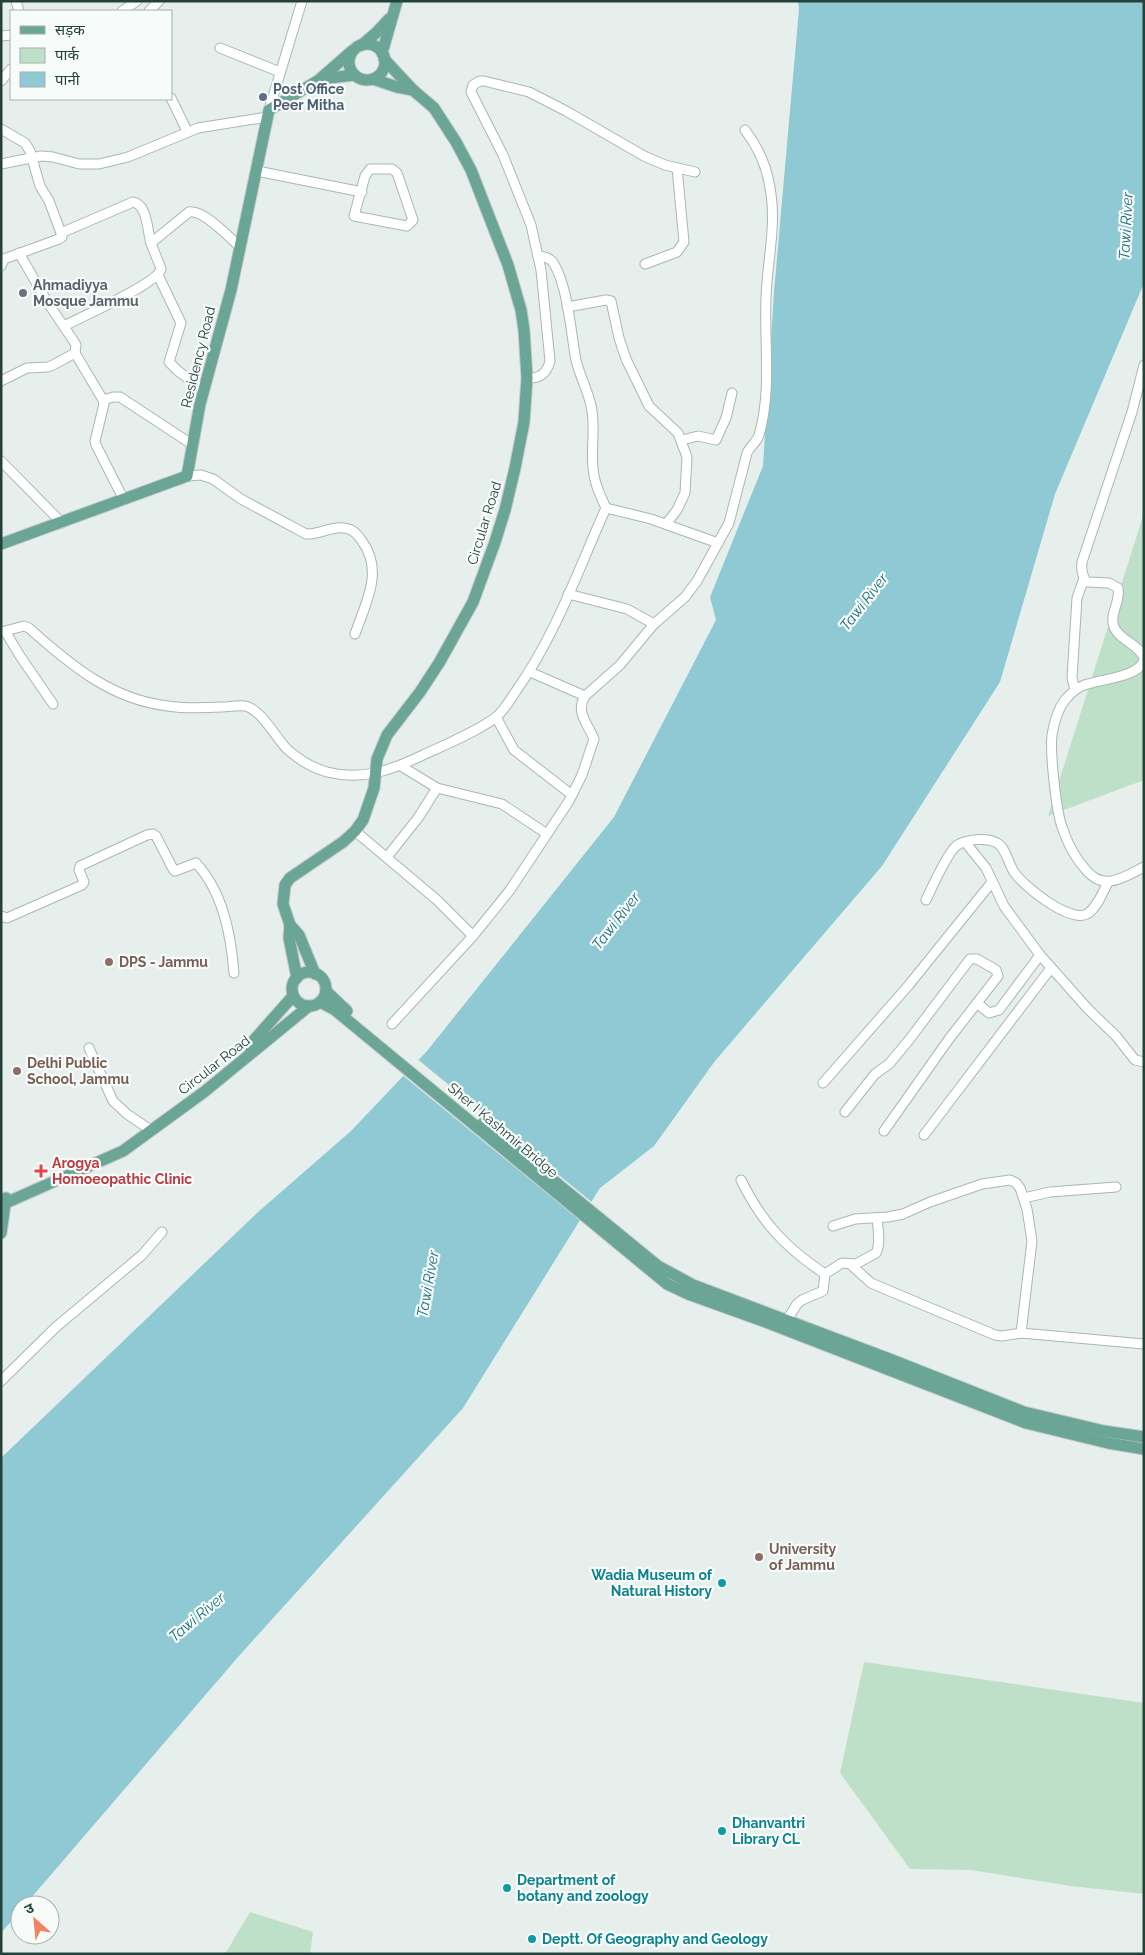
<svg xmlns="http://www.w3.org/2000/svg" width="1145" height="1955" viewBox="0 0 1145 1955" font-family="Raleway,'Noto Sans Devanagari',sans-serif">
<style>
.green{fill:#bfe0c8}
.water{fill:#8ec9d4}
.pier{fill:#e6efeb}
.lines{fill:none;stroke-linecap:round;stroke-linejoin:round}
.minor-casing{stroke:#a8b8b2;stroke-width:11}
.major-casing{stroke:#c2cac8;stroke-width:13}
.minor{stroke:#fff;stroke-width:9}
.major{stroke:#6aa596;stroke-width:11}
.service-dot{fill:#5c6f8a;stroke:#f7fbf9;stroke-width:2}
.worship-dot{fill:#6b7280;stroke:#f7fbf9;stroke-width:2}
.education-dot{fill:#8d6e63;stroke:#f7fbf9;stroke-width:2}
.health-dot{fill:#e0444e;stroke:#f7fbf9;stroke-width:2}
.culture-dot{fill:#0f9aa8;stroke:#f7fbf9;stroke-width:2}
.labels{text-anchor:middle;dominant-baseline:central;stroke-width:4.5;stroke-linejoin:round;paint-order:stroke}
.service-label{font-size:14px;font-weight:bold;fill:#4e5e75;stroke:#f7fbf9;text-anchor:start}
.worship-label{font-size:14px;font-weight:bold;fill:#5b616d;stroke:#f7fbf9;text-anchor:start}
.street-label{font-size:14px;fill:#24423a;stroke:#f7fbf9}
.education-label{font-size:14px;font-weight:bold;fill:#785e54;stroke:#f7fbf9;text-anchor:start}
.health-label{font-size:14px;font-weight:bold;fill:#be3a42;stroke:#f7fbf9;text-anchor:start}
.culture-label{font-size:14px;font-weight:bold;fill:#0d838f;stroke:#f7fbf9;text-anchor:start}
.water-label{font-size:15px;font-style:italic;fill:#1c6f80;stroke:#f7fbf9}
</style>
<rect width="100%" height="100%" fill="#e6efeb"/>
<g class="green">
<polygon points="1144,513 1144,780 1048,816"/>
<polygon points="864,1662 1144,1703 1144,1894 1071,1886 971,1870 910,1869 840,1773"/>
<polygon points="250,1912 313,1932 310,1954 225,1954"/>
</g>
<polygon class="water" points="798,1 1144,1 1144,283 1055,494 1000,682 882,866 715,1061 654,1146 600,1188 463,1408 238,1657 25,1905 20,1905 20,1911 1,1933 1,1458 257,1213 351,1131 427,1051 614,817 716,620 710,597 763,466 774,292 799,9"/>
<polygon class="pier" points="416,1058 593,1203 582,1222 401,1074"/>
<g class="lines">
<defs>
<g id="minor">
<polyline points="16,1 19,11"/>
<polyline points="122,11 137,1"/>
<polyline points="149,11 159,1"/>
<polyline points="1,36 11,35"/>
<polyline points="220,48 280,72"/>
<polyline points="1,81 11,69"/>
<polyline points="171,98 187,131"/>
<polyline points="269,110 302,1"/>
<path d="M1,129L25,143L30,151L40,186L49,201L61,233L133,202C148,205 147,231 151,243C154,252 158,260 161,269C157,284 81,317 64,326"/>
<polyline points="1,164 41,156 53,157 79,164 99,164 128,157 198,128 267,117"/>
<polygon points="370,169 392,169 397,173 413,220 407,226 354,216 365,176"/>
<polyline points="257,171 362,192"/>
<path d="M151,243L189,212C203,209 229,237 240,247"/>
<polyline points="19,253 48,303 73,340 76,345 75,353 103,400 104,404 95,441 96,445 124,500"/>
<polyline points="645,264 677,252 684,242 677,168"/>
<polyline points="1,266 4,259 59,239 62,237 61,233"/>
<polyline points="158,275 181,323 169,362 178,371 204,390"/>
<polyline points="567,307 606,300 611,301 619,338 626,359 649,406 678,433 687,457 685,493 677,510 666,524"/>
<path d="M1144,365L1132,412L1082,562C1081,570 1082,576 1087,582L1109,583L1118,588C1121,602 1109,613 1114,627C1120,641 1139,644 1144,658"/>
<path d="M527,378C540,379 547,373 550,361L541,270L531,225L503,155L471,92L473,85L480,81H484L529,92L566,111L644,156L665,165L695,172"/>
<polyline points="1,381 27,368 48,367 53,365 75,353"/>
<polyline points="103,400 113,397 120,397 193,445"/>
<polyline points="682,440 698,436 716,440 726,418 732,393"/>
<polyline points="1,461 62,523"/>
<path d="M187,476L201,475L213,479L241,499L306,534C319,535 331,526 344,528C353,529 357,534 362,541C384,571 366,602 355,634"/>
<polyline points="606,508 651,519 718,543"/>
<polyline points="568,594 627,609 654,624"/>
<path d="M1144,660C1139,678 1098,679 1082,686C1075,689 1070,694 1065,700C1057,710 1054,723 1052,735C1050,753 1056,810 1062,827C1067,842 1075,858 1086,870C1104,892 1124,877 1144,867"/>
<polyline points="530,672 585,696"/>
<polyline points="1075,690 1072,678 1077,598 1084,578"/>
<path d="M53,704L20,656L5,631L24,626L29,628C69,664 112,700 168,706C185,709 204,708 222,707C229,707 237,705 245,706C261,709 276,738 287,749C298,759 313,768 327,772C362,781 392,770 423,755C447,744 474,733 495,718C504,711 510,700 516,691C556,635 578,570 606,508C600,495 594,482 593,468C591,449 595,430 592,411C590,394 580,378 576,360C571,334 568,287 554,264C551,258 545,257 538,256"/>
<polyline points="496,717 514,750 572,795"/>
<polyline points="401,766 437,788 502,804 547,834"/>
<polyline points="355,831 437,900 473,936"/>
<polyline points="965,842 986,868 1004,906 1040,955 1088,1009 1116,1036 1135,1060 1144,1062"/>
<polyline points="387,857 418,818 437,788"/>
<path d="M926,900C932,887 947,854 956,846C965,839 987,837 997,843C1006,848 1008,863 1014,872C1024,887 1070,923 1087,914C1097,908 1103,892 1108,882"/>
<path d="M1,916L7,918L82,885L84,882L79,870L80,866L147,835L153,834L156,836L173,869L175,871L196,863C223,892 231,935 234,973"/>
<polyline points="977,1003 989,1013 999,1010 1040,955"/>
<path d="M392,1024L473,936L510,890L569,801L582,775L594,739C588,724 575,712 585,696L620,665L654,624L685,597L697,581L729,523L747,453C750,446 757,442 759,435C772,391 764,343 766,298C767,262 777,225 770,188C767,167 758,147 745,130"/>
<polyline points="89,1048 113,1101 127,1114 152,1131"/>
<polyline points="823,1083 908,986 992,882"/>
<polyline points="845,1112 875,1074 889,1064 909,1040 970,959 977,959 996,970 998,976 949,1039 884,1131"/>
<polyline points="924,1135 1051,968"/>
<path d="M741,1180C762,1223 786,1248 825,1274L842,1263L856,1264L876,1253C881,1244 878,1229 877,1218"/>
<polyline points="1024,1198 1050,1192 1116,1187"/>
<polyline points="833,1226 855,1219 888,1217 903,1214 930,1202 982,1184 1010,1180 1016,1183 1020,1188 1027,1209 1032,1241 1021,1333"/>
<polyline points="850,1264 871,1283 885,1289 995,1335 1002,1336 1021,1333 1144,1344"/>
<polyline points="787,1320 797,1304 802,1300 823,1291 825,1274"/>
<polyline points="1,1381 56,1327 142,1255 162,1232"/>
</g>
<g id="major">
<circle cx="367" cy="62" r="18"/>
<polyline points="362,45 377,32 389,19"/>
<polyline points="382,53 397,1"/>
<polyline points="321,79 354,75"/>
<polyline points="373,79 397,87 413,90"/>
<polyline points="1,544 187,476 200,404 231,290 269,110 319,80 352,51"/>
<polyline points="290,925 289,938 297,978"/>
<circle cx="309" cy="989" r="17"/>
<polyline points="315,974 299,935 290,925 283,904 285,885 290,878 343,842 355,831 363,820 374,788 377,759 387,735 420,692 439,663 473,602 495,542 505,510 515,468 524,422 527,378 524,330 521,310 508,265 471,170 456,142 434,108 413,90 384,59"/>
<polyline points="326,991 347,1011"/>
<polyline points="320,1002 335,1010 667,1284 688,1294 763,1321 1026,1423 1108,1443 1144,1449"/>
<polyline points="250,1053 254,1040 293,996"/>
<polyline points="483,1123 658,1266 693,1285 892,1360 1024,1412 1104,1431 1144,1437"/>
<polyline points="1,1205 123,1151 204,1092 309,1006"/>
<polyline points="1,1233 6,1198"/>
</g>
</defs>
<use href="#minor" class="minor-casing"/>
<use href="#major" class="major-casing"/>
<use href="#minor" class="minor"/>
<use href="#major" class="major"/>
</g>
<circle class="service-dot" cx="263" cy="97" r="5"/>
<circle class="worship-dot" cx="23" cy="293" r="5"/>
<g class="education-dot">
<circle cx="109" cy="962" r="5"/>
<circle cx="17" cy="1071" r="5"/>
<circle cx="759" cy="1557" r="5"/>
</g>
<path class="health-dot" d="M38.5 1163.5h5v5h5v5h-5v5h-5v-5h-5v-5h5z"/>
<g class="culture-dot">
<circle cx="722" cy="1583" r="5"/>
<circle cx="722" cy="1831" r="5"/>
<circle cx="507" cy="1888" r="5"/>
<circle cx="532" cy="1939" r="5"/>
</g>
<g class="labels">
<g class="service-label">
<text x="273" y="89">Post Office<tspan x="273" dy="16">Peer Mitha</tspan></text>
</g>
<g class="worship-label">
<text x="33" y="285">Ahmadiyya<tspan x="33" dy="16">Mosque Jammu</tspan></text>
</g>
<g class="street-label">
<text transform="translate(198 357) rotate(-76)">Residency Road</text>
<text transform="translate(484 523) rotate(-73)">Circular Road</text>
<text transform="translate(214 1065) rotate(-38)">Circular Road</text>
<text transform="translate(503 1130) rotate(40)">Sher I Kashmir Bridge</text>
</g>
<g class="education-label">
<text x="119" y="962">DPS - Jammu</text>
<text x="27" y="1063">Delhi Public<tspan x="27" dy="16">School, Jammu</tspan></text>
<text x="769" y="1549">University<tspan x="769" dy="16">of Jammu</tspan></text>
</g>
<g class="health-label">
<text x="52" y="1163">Arogya<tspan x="52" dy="16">Homoeopathic Clinic</tspan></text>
</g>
<g class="culture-label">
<text x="712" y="1575" text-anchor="end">Wadia Museum of<tspan x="712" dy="16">Natural History</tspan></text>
<text x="732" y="1823">Dhanvantri<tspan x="732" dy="16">Library CL</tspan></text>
<text x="517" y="1880">Department of<tspan x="517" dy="16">botany and zoology</tspan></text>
<text x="542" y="1939">Deptt. Of Geography and Geology</text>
</g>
<g class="water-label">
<text transform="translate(1126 226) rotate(-87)">Tawi River</text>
<text transform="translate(864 602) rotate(-52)">Tawi River</text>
<text transform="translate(616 921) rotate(-52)">Tawi River</text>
<text transform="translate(428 1284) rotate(-80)">Tawi River</text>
<text transform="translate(197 1617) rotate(-40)">Tawi River</text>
</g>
</g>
<rect width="1145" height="1955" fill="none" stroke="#24423a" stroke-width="5"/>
<rect x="10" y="10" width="162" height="90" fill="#f7fbf9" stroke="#a3b1ad"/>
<rect x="20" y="26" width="25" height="8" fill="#6aa596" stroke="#a3b1ad"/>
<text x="55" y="35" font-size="15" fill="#24423a">सड़क</text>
<rect x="20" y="48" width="25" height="15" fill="#bfe0c8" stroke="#a3b1ad"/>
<text x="55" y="60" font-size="15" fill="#24423a">पार्क</text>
<rect x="20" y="72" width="25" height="15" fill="#8ec9d4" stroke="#a3b1ad"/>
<text x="55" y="85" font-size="15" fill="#24423a">पानी</text>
<g transform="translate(35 1920) rotate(333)"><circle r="24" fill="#f7fbf9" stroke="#a3b1ad"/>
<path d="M0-4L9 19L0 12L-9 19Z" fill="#f4845f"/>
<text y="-8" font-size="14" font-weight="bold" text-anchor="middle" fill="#24423a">उ</text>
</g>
</svg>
